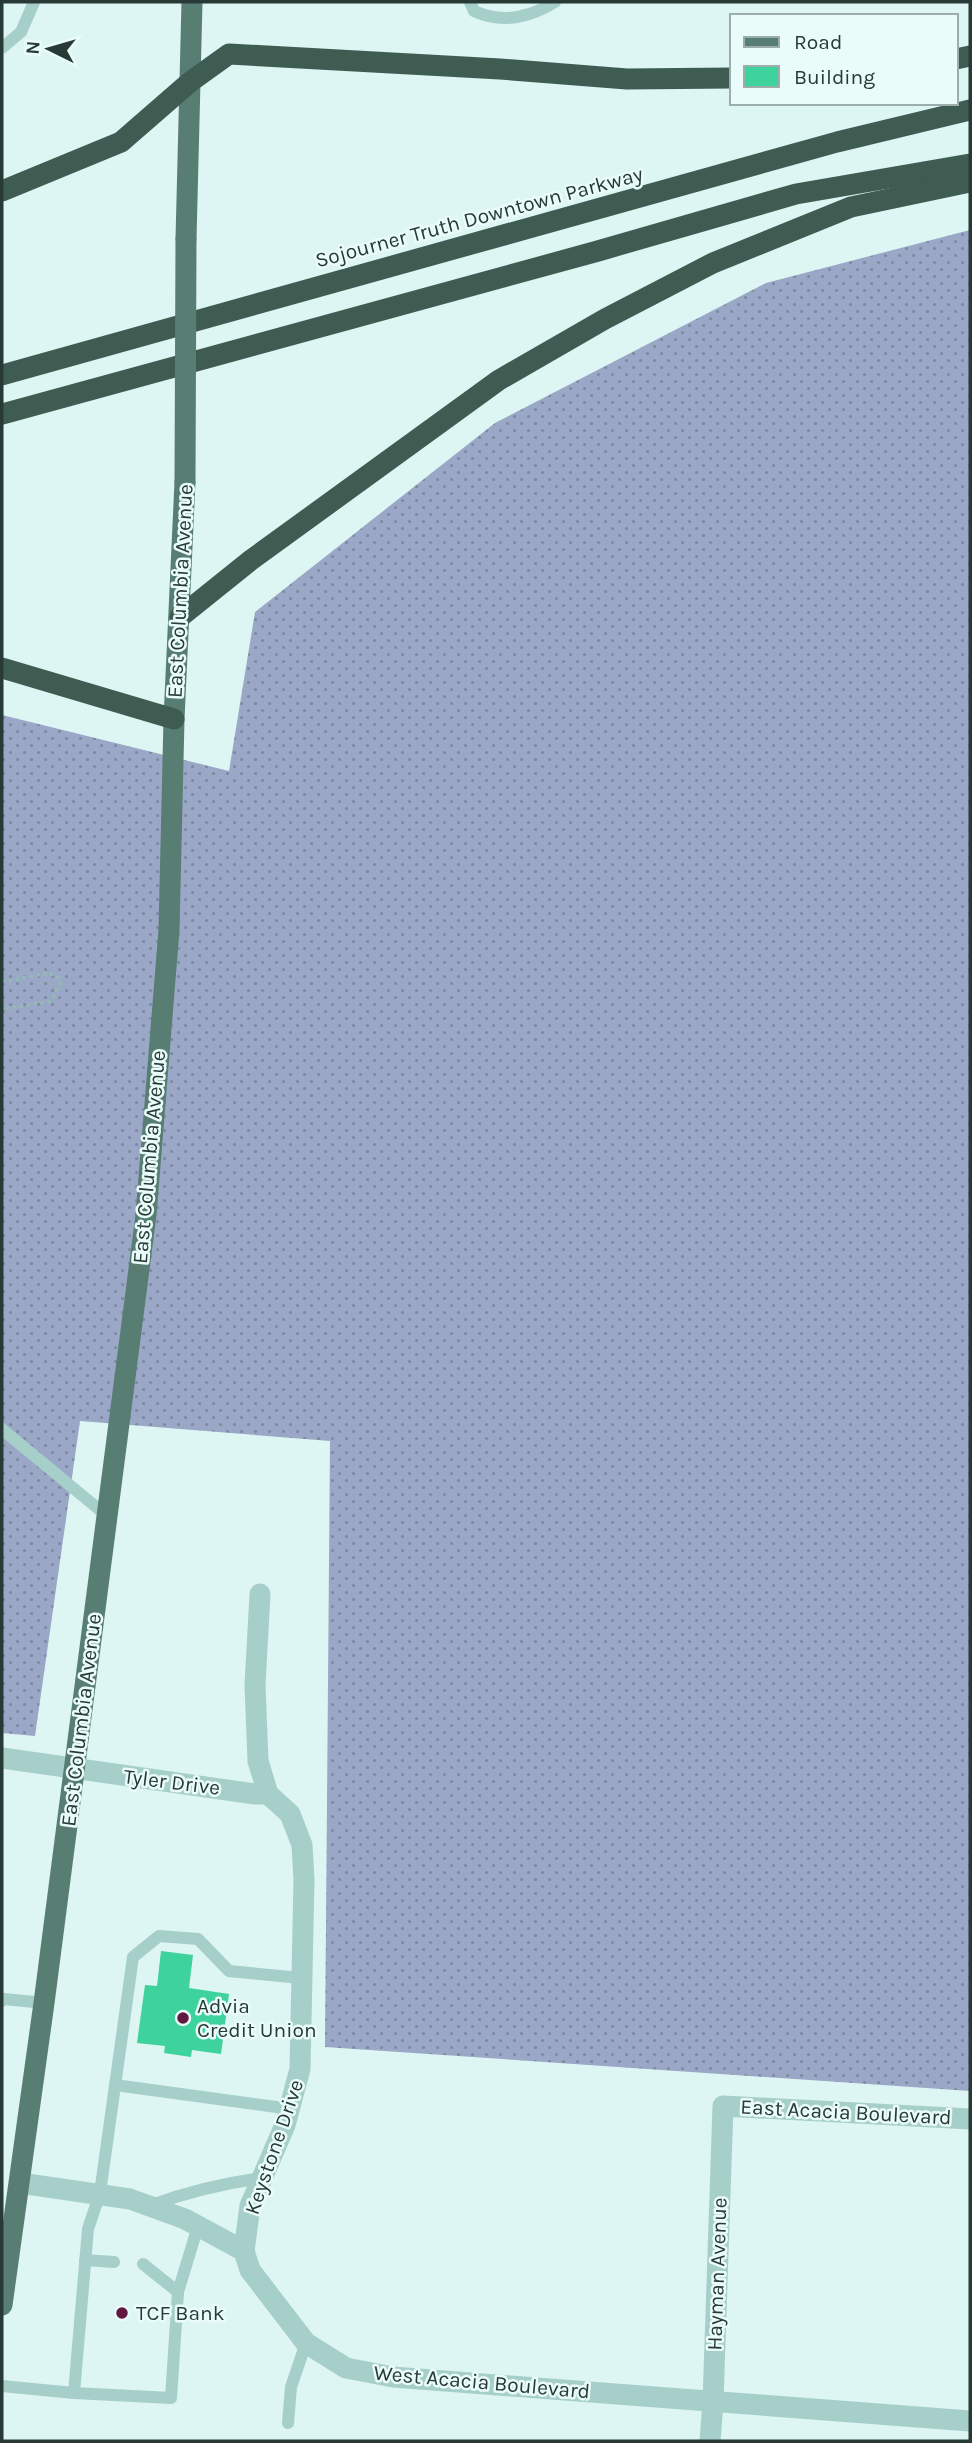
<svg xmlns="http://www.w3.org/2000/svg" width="972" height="2443" viewBox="0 0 972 2443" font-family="Karla,sans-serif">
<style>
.grass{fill:url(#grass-dots)}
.building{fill:#3ed29c}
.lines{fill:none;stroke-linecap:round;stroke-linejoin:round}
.path{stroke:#91bbb3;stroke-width:3.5;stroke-dasharray:3.5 3.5;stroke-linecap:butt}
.lane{stroke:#a7cfc9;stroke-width:12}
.street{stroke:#a7cfc9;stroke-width:21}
.primary{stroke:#587e73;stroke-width:21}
.highway{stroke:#3f5c53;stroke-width:21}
.primary-bridge{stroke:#587e73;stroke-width:21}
.poi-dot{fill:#601940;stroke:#eafcfa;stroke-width:2.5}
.labels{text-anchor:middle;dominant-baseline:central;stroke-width:5;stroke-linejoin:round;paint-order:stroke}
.street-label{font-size:21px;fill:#283a35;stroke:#eafcfa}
.poi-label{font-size:21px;fill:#283a35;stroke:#eafcfa;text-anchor:start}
</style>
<defs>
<pattern id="grass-dots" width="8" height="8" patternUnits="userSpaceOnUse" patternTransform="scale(1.75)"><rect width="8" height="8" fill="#9ba7c6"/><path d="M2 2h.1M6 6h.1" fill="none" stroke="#7e89a2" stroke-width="1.8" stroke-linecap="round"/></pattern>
</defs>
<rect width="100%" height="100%" fill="#ddf5f3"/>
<polygon class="grass" points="970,230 970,2091 325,2047 330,1441 80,1421 35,1736 2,1733 2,715 229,771 255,612 495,423 766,283"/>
<polygon class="building" points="161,1951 193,1955 189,1988 229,1994 221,2054 192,2050 191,2057 164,2053 165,2046 137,2043 145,1985 157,1986"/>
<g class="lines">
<polyline class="path" points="2,982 43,974 49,973 59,978 60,984 53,998 47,1002 2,1009"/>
<g class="lane">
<path d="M470,2L474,11C502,24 529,18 555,2"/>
<polyline points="2,48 21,32 34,2"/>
<polyline points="2,1429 107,1516"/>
<polyline points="2,2001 4,1999 44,2003"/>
<polyline points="115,2085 291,2109"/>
<path d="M149,2206C187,2192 223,2183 263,2178"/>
<polyline points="85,2260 114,2262"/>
<polyline points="143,2264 178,2292"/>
<polyline points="2,2386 74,2393 88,2229 100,2193 133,1957 159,1936 198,1939 229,1971 301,1978"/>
<polyline points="74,2393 171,2398 178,2292 198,2226"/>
<polyline points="288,2423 291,2387 306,2343"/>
</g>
<g class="street">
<polyline points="2,1758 255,1794 268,1794"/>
<polyline points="20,2183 130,2199 185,2219 244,2251 250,2270 306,2343 346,2368 393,2377 970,2421"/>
<polyline points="244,2251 250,2206 285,2125 300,2069 304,1880 302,1845 290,1814 268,1794 258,1761 255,1685 260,1594"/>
<polyline points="710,2441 713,2402 723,2106 970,2119"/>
</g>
<g class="primary">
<polyline points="186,239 192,2"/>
<polyline points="2,2305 44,2003 146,1215 169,930 174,719 185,482"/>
</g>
<g class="highway">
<polyline points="956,59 970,56"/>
<polyline points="2,191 121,142 190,82 229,54 500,69 627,79 732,78"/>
<polyline points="2,375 837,142 970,110"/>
<polyline points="2,414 598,251 796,194 970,164"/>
<polyline points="180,617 251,560 499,380 605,319 713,263 851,207 970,182"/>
<polyline points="2,668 174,719"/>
</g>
<polyline class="primary-bridge" points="185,482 186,239"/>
</g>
<g class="poi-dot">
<circle cx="183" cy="2018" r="7"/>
<circle cx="122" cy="2313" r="7"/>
</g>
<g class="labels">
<g class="street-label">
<text transform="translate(479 217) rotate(-15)">Sojourner Truth Downtown Parkway</text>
<text transform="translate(180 591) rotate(-87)">East Columbia Avenue</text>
<text transform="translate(149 1157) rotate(-85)">East Columbia Avenue</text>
<text transform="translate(81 1720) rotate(-83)">East Columbia Avenue</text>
<text transform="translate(172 1782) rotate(7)">Tyler Drive</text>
<text transform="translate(846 2112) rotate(3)">East Acacia Boulevard</text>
<text transform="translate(274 2147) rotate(-71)">Keystone Drive</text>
<text transform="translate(717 2274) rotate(-88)">Hayman Avenue</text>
<text transform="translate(482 2382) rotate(5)">West Acacia Boulevard</text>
</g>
<g class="poi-label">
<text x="197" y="2006">Advia<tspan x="197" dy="24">Credit Union</tspan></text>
<text x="136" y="2313">TCF Bank</text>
</g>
</g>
<rect width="972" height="2443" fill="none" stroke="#283a35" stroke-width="7"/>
<rect x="730" y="14" width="228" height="91" fill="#eafcfa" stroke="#9caeab" stroke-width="2"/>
<rect x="744" y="37" width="35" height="10" fill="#587e73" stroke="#9caeab" stroke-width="2"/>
<text x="794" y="49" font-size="21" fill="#283a35">Road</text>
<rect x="744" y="66" width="35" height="21" fill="#3ed29c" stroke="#9caeab" stroke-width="2"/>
<text x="794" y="84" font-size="21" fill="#283a35">Building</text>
<g transform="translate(49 49) rotate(275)" stroke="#eafcfa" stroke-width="5" paint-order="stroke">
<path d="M0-5L12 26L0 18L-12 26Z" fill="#283a35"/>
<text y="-10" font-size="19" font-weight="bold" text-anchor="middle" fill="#283a35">N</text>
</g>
</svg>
